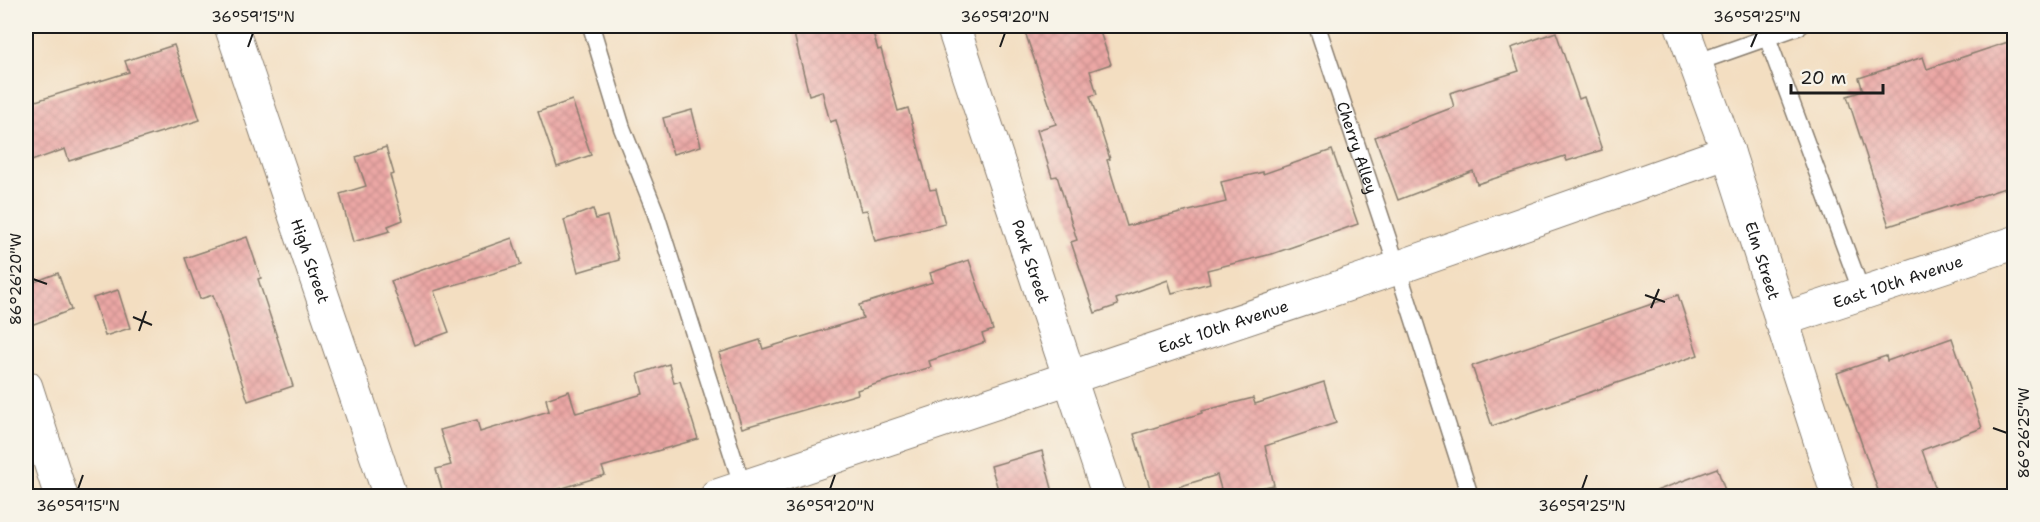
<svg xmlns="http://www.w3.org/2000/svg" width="2040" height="522" viewBox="0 0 2040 522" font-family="'Shantell Sans',sans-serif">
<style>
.building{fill:url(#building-cross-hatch)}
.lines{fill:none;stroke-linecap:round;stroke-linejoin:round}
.service-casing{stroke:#887d6e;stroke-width:19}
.minor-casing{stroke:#887d6e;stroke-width:35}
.service{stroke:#fff;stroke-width:16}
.minor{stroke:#fff;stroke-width:33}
.ticks{fill:none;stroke:#1c1c1c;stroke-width:2}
.labels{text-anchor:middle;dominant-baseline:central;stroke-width:5;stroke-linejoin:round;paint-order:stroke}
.street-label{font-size:16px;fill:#1c1c1c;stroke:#f7f3e8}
.neatline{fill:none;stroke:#1c1c1c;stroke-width:2}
.ticks-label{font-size:15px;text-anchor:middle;fill:#1c1c1c}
</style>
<defs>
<pattern id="building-cross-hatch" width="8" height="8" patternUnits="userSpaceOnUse" patternTransform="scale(1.5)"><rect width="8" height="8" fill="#eba7a5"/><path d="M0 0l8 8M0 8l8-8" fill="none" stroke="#c98f8d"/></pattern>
</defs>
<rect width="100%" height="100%" fill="#f7f3e8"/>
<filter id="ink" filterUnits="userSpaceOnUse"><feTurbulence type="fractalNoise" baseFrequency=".0167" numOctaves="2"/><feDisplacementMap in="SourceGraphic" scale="12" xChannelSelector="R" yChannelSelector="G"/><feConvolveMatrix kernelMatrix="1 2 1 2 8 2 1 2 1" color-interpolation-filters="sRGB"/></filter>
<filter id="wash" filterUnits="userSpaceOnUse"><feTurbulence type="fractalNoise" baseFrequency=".008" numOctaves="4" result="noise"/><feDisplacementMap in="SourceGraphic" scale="24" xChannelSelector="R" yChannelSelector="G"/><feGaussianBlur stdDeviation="1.35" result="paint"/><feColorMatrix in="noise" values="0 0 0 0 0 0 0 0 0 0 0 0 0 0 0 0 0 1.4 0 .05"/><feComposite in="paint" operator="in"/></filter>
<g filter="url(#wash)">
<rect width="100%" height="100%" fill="#f3dec1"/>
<g id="blocks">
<g class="building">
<polygon points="792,26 871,26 878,50 881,49 898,111 908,108 930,190 936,189 945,224 875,241 867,210 861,211 836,120 830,122 822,91 809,95"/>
<polygon points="1023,26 1098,26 1111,64 1090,71 1097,94 1090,96 1110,159 1107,160 1127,226 1226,202 1221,182 1263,172 1263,174 1332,150 1358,224 1272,254 1207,270 1210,283 1172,293 1168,280 1116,299 1118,305 1095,313 1071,242 1077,240 1057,176 1052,177 1037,130 1056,124"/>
<polygon points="1556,32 1579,99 1584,97 1602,150 1567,161 1565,156 1477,184 1473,171 1398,200 1375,137 1454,107 1450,93 1519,71 1511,48"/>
<polygon points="2008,42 2014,61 2014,185 1889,226 1847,96 1863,91 1859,78 1923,57 1927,69"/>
<polygon points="174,45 200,120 69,161 65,149 26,163 26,104 129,72 125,61"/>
<polygon points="572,100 591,155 557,167 538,112"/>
<polygon points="692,110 701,146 673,154 663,118"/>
<polygon points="386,147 394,174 390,175 403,220 388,226 390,231 353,242 340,194 366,186 356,157"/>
<polygon points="593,209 596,219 607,216 619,260 578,272 564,220"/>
<polygon points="247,237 261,278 258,279 293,386 248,401 213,295 200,299 185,258"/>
<polygon points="512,238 521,265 434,291 449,332 414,345 391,281"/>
<polygon points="969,260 993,330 982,334 985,342 929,361 931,367 857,390 858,394 742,428 719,353 760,340 763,349 863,318 859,305 933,282 930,273"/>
<polygon points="58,273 71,310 26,327 26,285"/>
<polygon points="118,290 130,328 105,336 93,298"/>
<polygon points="1678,295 1698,355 1492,426 1472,366"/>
<polygon points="1952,338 1982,428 1922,450 1938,496 1880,496 1837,373 1886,356 1887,361"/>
<polygon points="669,364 674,383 680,381 698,439 602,467 605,475 537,496 444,496 436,469 451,465 440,430 477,420 480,432 549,411 546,399 569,391 576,413 643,394 638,374"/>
<polygon points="1324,382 1336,423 1265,446 1274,485 1223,496 1217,475 1152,495 1134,434 1202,413 1202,411 1253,398 1255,404"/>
<polygon points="1042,451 1054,496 1000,496 991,466"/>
<polygon points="1717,468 1727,496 1648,496 1648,494"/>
</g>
</g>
</g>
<g filter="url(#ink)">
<use href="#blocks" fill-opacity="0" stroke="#887d6e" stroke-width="1.5"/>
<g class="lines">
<defs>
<g id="service">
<polyline points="591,26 622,128 655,211 743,488"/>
<path id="s1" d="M1317,26L1389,242L1470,496"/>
<polyline points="1767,37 1862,293"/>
<polyline points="1695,63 1800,26"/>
</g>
<g id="minor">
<path id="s2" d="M231,26L390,496"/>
<path id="s3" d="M953,26L1109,496"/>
<path id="s4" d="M1682,26L1728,152L1838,496"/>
<path id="s5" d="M1781,320L2014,243"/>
<polyline points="26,387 61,496"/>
<path id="s6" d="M717,496L1397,268L1728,152"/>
</g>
</defs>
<use href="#service" class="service-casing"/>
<use href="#minor" class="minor-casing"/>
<use href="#service" class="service"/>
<use href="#minor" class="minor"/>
</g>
</g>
<path class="ticks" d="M248,47L253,33M1000,47L1005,33M1751,47L1757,33M33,279L47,284M1645,295L1665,302M1651,308L1659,289M133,317L152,325M139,331L146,311M1993,428L2007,433M78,489L83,475M830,489L835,475M1582,489L1587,475"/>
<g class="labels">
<g class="street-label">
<text stroke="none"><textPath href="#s1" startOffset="128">Cherry Alley</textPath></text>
<text stroke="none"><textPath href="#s4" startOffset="248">Elm Street</textPath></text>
<text stroke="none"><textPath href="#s2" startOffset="248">High Street</textPath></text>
<text stroke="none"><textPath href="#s3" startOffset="248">Park Street</textPath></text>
<text stroke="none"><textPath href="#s5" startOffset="123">East 10th Avenue</textPath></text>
<text stroke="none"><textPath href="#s6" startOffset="534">East 10th Avenue</textPath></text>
</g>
</g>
<rect width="2040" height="522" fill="none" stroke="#f7f3e8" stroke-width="66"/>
<path d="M1791 84v9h92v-9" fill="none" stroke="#1c1c1c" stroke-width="3"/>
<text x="1800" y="84" font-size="18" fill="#1c1c1c" stroke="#f7f3e8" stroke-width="4.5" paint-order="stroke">20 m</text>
<rect x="33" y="33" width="1974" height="456" class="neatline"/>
<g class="ticks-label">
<text x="253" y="22">36°59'15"N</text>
<text x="1005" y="22">36°59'20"N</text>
<text x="1757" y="22">36°59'25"N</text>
<text transform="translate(16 279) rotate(-90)" y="5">86°26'20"W</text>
<text transform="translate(2024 433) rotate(-90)" y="5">86°26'25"W</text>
<text x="78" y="511">36°59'15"N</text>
<text x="830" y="511">36°59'20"N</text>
<text x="1582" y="511">36°59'25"N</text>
</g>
</svg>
